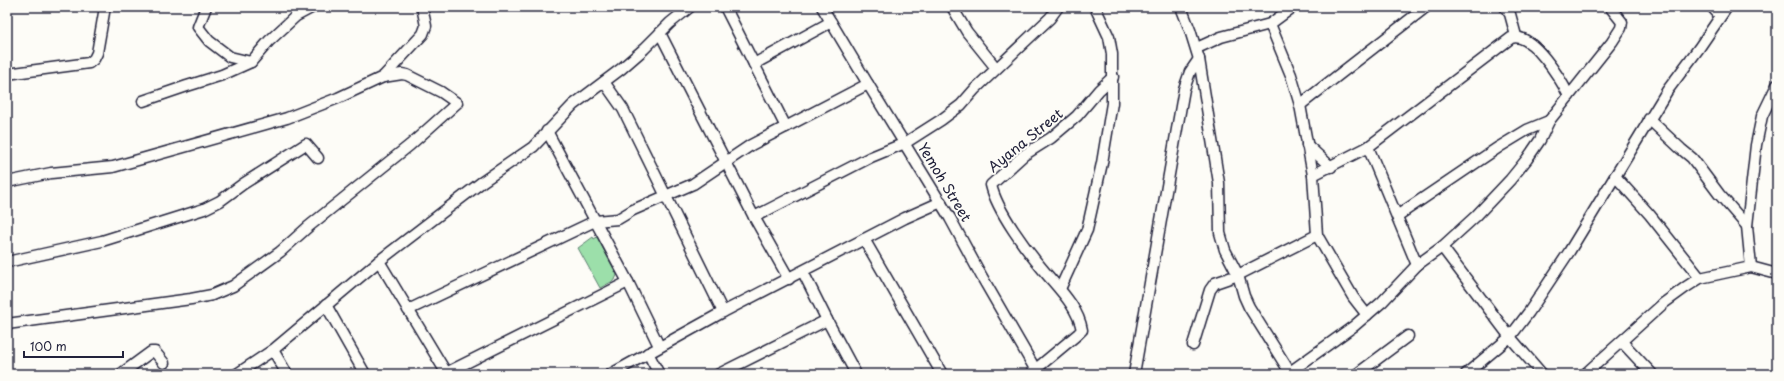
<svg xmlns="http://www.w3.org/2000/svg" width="1784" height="381" viewBox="0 0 1784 381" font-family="'Playpen Sans',sans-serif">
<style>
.green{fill:#9cdfaa;stroke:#5f8072}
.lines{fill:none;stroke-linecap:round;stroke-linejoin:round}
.minor-casing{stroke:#22223b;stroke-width:13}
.minor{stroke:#fdfcf7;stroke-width:10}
.labels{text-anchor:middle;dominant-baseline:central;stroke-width:4;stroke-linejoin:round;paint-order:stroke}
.street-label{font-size:14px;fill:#22223b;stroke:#fdfcf7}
</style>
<rect width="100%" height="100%" fill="#fdfcf7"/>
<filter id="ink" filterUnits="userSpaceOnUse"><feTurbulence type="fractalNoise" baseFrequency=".025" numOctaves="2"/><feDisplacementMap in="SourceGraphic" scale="8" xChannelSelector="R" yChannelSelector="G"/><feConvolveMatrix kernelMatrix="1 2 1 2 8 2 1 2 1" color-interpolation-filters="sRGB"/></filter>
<g filter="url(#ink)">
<polygon class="green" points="593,237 594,239 597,237 617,275 615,280 600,288 578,248"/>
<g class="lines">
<defs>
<g id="minor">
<polyline points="206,7 198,27 209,41 230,57 251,62"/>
<polyline points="725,7 786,127"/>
<polyline points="822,7 868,84 950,218 982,277 1038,374"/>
<polyline points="952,7 967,32 996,68"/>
<polyline points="1181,7 1190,30 1199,59 1219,183 1220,233 1225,250 1238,275 1244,296 1249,307 1291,374"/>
<polyline points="1505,7 1510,14 1516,36"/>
<polyline points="1712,7 1720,16"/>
<polyline points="660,33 754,217 789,279"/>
<polyline points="1197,48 1221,37 1270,24 1293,7"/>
<polyline points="754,64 831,22"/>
<polyline points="7,74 89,63 94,59 97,53 105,7"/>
<polyline points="383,77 423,34 426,26 422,7"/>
<polyline points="604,82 623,109 723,312"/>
<polyline points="143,101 187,86 222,75 251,62 269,41 296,16 313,7"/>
<polyline points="1300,105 1426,7"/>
<polyline points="1649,119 1681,149 1692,158 1719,194 1747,226"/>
<polyline points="547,131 628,282 659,346"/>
<polyline points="1307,145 1331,167"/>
<polyline points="1368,147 1417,265"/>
<path d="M1313,175L1368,147L1511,38C1532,31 1561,80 1569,96"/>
<polyline points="1615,176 1650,215 1700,278"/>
<polyline points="7,182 51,173 113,167 287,118 338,98 383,77 402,74 407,75 441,92 457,103 410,145 308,227 280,252 233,286 212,295 191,299 7,324"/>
<polyline points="1397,216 1499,147 1527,130 1549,121"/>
<polyline points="754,217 871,157 905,143 941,120 961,105 975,89 1050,18 1058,7"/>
<polyline points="1317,235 1353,297 1367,315"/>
<polyline points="864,239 942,374"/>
<polyline points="1442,247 1510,337 1542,374"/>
<polyline points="379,261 447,374"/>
<polyline points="7,262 102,241 204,209 220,201 243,184 306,144 318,158"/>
<polyline points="1751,267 1747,226 1756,145 1762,116 1777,85"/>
<polyline points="803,272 827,320 856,374"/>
<polyline points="1060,289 1087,230 1102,163 1112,103 1112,54 1109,37 1095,7"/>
<polyline points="326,305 365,374"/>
<polyline points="408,310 595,221 618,219 633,210 693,184 751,145 868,84"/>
<polyline points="1622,342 1652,374"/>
<polyline points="1193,345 1210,290 1215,283 1238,275 1317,235 1313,175 1300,105 1291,75 1270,24"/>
<polyline points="273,350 287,374"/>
<polyline points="648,353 659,374"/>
<polyline points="1290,372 1354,326 1382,302 1417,265 1442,247 1476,216 1510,180 1527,159 1540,140 1549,121 1612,42 1621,28 1622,22 1610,7"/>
<polyline points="446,373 628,282"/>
<polyline points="121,374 151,352 155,352 164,363"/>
<polyline points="237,374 273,350 379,261 482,182 533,147 573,105 621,69 644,49 670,23 690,7"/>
<polyline points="611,374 723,312 905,218 941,202"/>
<polyline points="719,374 827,320"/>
<path d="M1030,374L1078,334L1082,330C1078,307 1059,289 1044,271C1027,251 997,211 991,185L1024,155L1051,138L1077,116L1099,90L1113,77"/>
<polyline points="1134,374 1184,89 1190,72 1199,59"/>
<polyline points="1357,374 1408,336"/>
<polyline points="1466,374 1510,337 1529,312 1569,252 1667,91 1699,48 1727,7"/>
<polyline points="1585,374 1664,303 1686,287 1700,278 1751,267 1777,274"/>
</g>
</defs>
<use href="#minor" class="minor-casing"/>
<use href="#minor" class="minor"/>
</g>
</g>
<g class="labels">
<g class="street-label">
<text transform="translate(1025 140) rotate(-39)">Ayana Street</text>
<text transform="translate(945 182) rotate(59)">Yemoh Street</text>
</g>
</g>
<rect width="1784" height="381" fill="none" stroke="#fdfcf7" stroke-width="24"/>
<rect x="12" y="12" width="1760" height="357" fill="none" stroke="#22223b" stroke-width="1.5" filter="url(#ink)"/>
<path d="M24 351v6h99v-6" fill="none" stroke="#22223b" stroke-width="2"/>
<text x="30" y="351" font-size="12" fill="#22223b" stroke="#fdfcf7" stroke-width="3" paint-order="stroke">100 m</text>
</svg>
